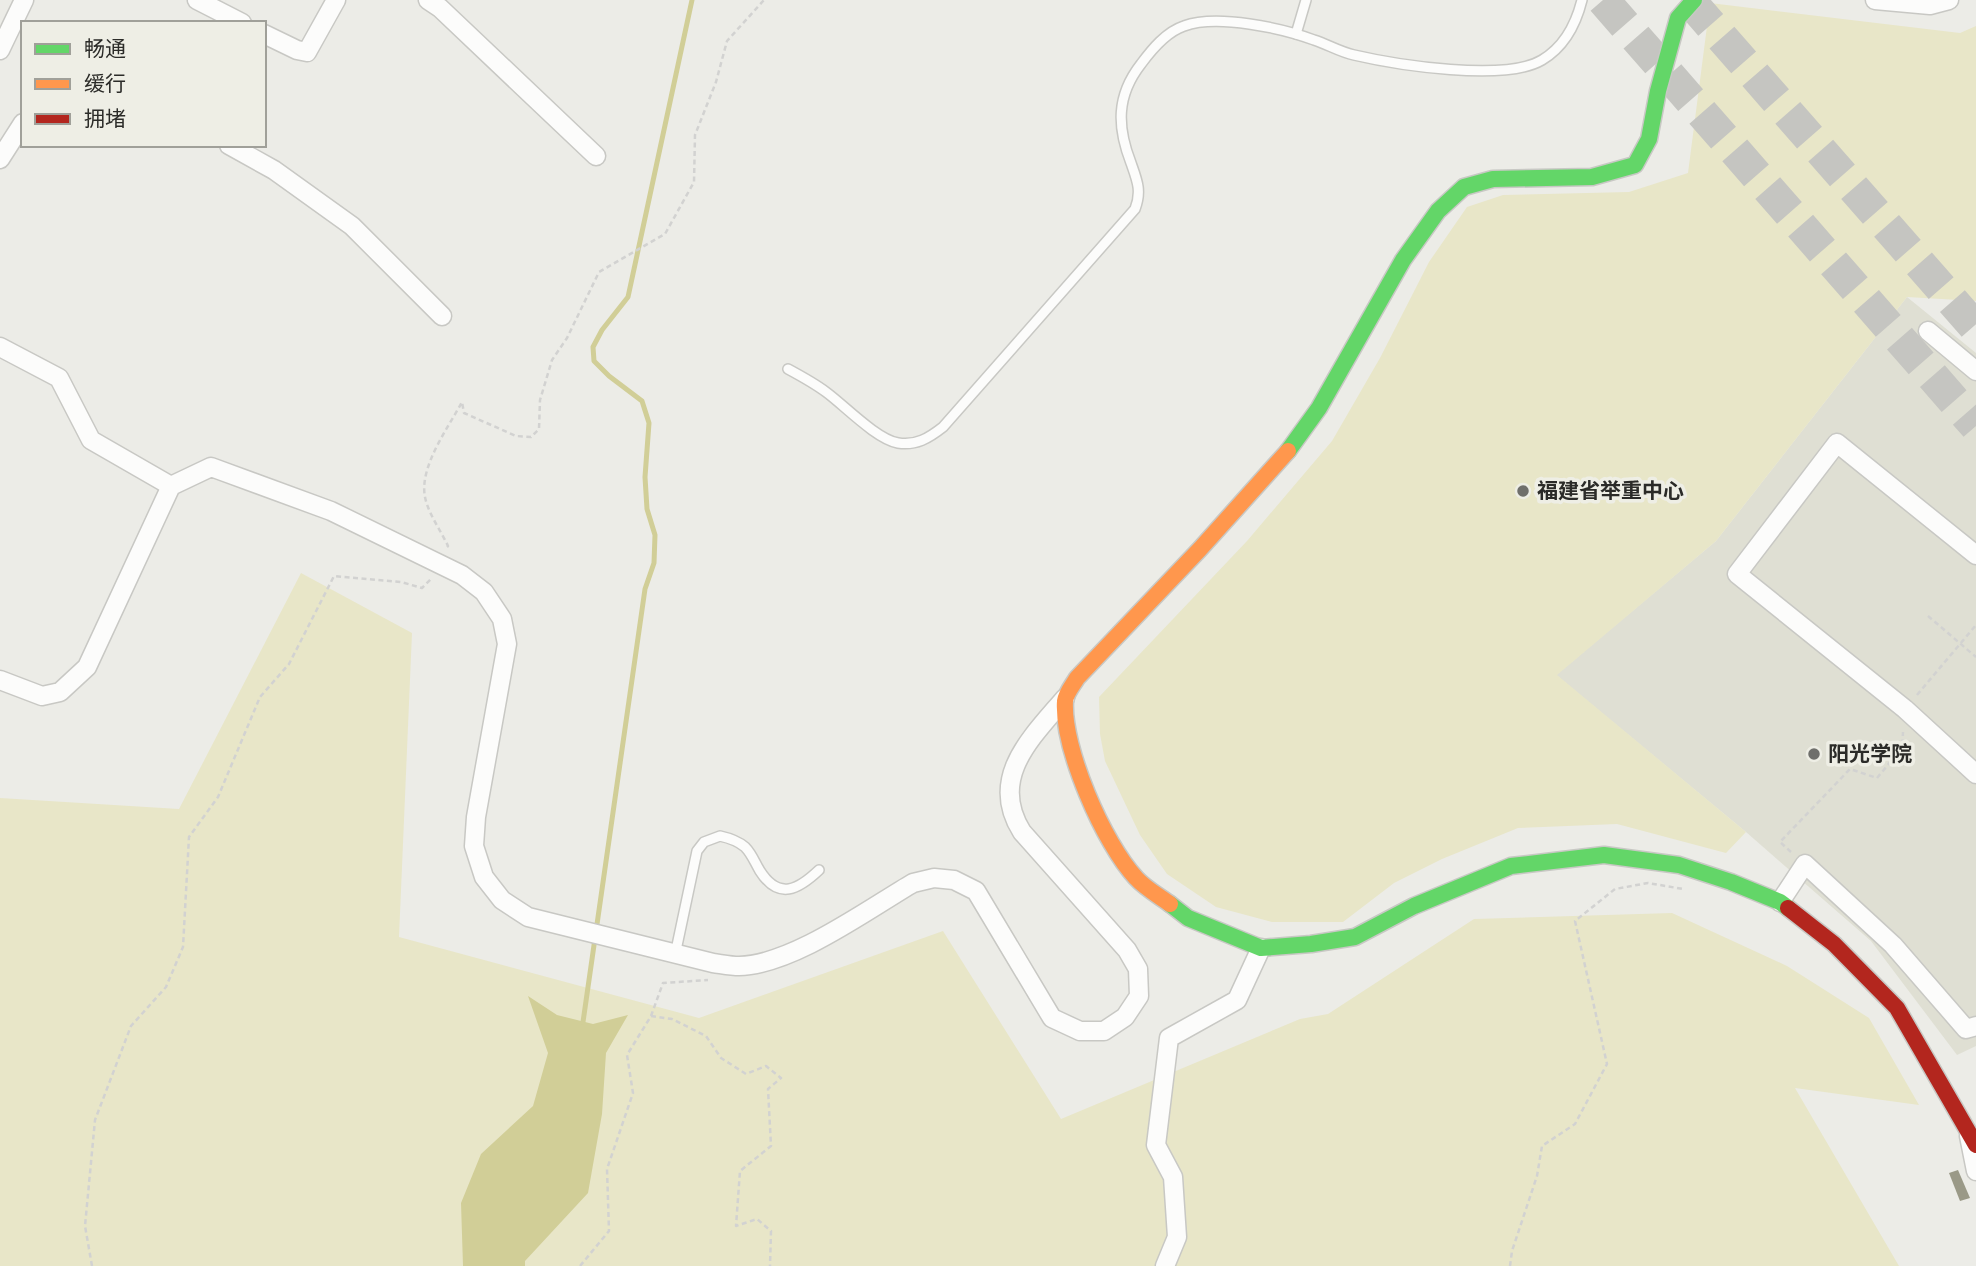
<svg xmlns="http://www.w3.org/2000/svg" width="1976" height="1266" viewBox="0 0 1976 1266" font-family="Signika,'Noto Sans SC',sans-serif">
<style>
.built{fill:#dfdfd3}
.green{fill:#e8e6c8}
.water{fill:#d1ce97}
.lines{fill:none;stroke-linecap:round;stroke-linejoin:round}
.stream{stroke:#d1ce97;stroke-width:5}
.building{fill:#9a9987}
.highway-tunnel{stroke:#c5c5c1;stroke-width:33;stroke-dasharray:33 17;stroke-linecap:butt}
.lane-casing{stroke:#c8c8c4;stroke-width:12}
.street-casing{stroke:#c8c8c4;stroke-width:21}
.fast-casing{stroke:#c8c8c4;stroke-width:19}
.slow-casing{stroke:#c8c8c4;stroke-width:19}
.jam-casing{stroke:#c8c8c4;stroke-width:19}
.path{stroke:#d2d2d1;stroke-width:2.5;stroke-dasharray:5 3.5;stroke-linecap:butt}
.lane{stroke:#fcfcfb;stroke-width:9}
.street{stroke:#fcfcfb;stroke-width:18}
.fast{stroke:#63d668;stroke-width:16}
.slow{stroke:#ff974d;stroke-width:16}
.jam{stroke:#b3261e;stroke-width:16}
.poi-dot{fill:#6f6f6b;stroke:#eeeee5;stroke-width:2.5}
.labels{text-anchor:middle;dominant-baseline:central;stroke-width:7;stroke-linejoin:round;paint-order:stroke}
.poi-label{font-size:21px;font-weight:bold;fill:#2b2b28;stroke:#eeeee5;text-anchor:start}
</style>
<rect width="100%" height="100%" fill="#ecece7"/>
<polygon class="built" points="1907,297 1976,353 1976,1046 1957,1055 1871,941 1746,832 1556,675 1716,541"/>
<g class="green">
<polygon points="1710,3 1960,33 1976,26 1976,301 1907,297 1716,541 1557,675 1746,832 1726,853 1617,824 1518,828 1442,859 1394,883 1343,922 1272,922 1216,907 1167,874 1140,835 1105,761 1100,734 1099,697 1247,541 1332,441 1380,358 1429,262 1467,207 1503,195 1629,192 1688,173"/>
<polygon points="301,573 412,633 399,937 699,1018 943,931 1061,1119 1300,1019 1328,1014 1474,919 1672,913 1787,966 1869,1018 1919,1105 1795,1088 1899,1266 0,1266 0,798 179,809"/>
</g>
<polygon class="water" points="528,996 557,1015 593,1024 628,1015 606,1053 602,1114 588,1193 525,1261 525,1266 463,1266 461,1203 481,1154 533,1106 548,1053"/>
<g class="lines">
<polyline class="stream" points="583,1022 645,589 654,563 655,535 647,509 645,477 649,423 642,401 609,376 594,361 593,347 602,330 628,297 692,0"/>
</g>
<polygon class="building" points="1958,1170 1970,1198 1960,1201 1949,1173"/>
<g class="lines">
<g class="highway-tunnel">
<polyline points="1603,0 1976,426"/>
<polyline points="1689,0 1976,328"/>
</g>
<defs>
<g id="lane">
<polyline points="1296,34 1306,0"/>
<path d="M788,369C801,376 814,383 826,392C844,405 876,439 898,443C916,446 929,438 943,427L1135,209C1142,191 1137,180 1131,163C1117,127 1116,96 1141,64C1152,49 1166,32 1184,26C1217,14 1282,28 1314,40C1327,44 1340,52 1354,55C1397,65 1505,82 1542,60C1564,47 1576,24 1582,0"/>
<path d="M675,955L697,851L704,842L720,836C729,838 738,841 745,847C752,854 755,863 760,871C779,901 799,889 819,870"/>
</g>
<g id="street">
<polyline points="197,0 242,23"/>
<polyline points="428,0 440,8 596,156"/>
<polyline points="1875,0 1930,5 1949,0"/>
<polyline points="264,34 297,50 307,52 336,0"/>
<polyline points="0,50 24,0"/>
<polyline points="229,145 274,170 352,226 442,316"/>
<polyline points="0,159 23,123"/>
<polyline points="1928,331 1976,371"/>
<polyline points="0,347 59,378 91,440 171,486"/>
<polyline points="1976,555 1837,443 1737,574 1905,709 1976,774"/>
<path d="M0,680L42,696L60,692L87,667L171,486L211,467L331,511L462,575L484,592L502,619L507,644L476,817L474,846L484,877L502,900L528,917L713,963C721,964 731,966 739,966C792,965 867,910 913,883L934,878L954,880L976,891L1052,1018L1080,1031H1104L1125,1017L1139,996L1138,969L1127,950L1022,832C988,778 1031,738 1065,698"/>
<polyline points="1780,902 1805,864 1893,945 1966,1029 1976,1026"/>
<polyline points="1969,1136 1976,1171"/>
<polyline points="1165,1266 1177,1237 1173,1177 1156,1145 1169,1038 1237,1000 1261,948"/>
</g>
<g id="fast">
<polyline points="1288,451 1319,408 1403,260 1438,211 1464,187 1493,179 1592,177 1635,165 1649,139 1658,91 1678,18 1694,0"/>
<polyline points="1170,904 1188,918 1261,948 1311,944 1355,937 1414,906 1511,866 1604,855 1679,865 1731,882 1780,902 1788,908"/>
</g>
<path id="slow" d="M1170,904C1159,896 1145,888 1136,878C1104,844 1062,748 1065,701C1066,693 1073,685 1077,678L1200,549L1288,451"/>
<polyline id="jam" points="1788,908 1834,944 1897,1008 1976,1145"/>
</defs>
<use href="#lane" class="lane-casing"/>
<use href="#street" class="street-casing"/>
<use href="#fast" class="fast-casing"/>
<use href="#slow" class="slow-casing"/>
<use href="#jam" class="jam-casing"/>
<g class="path">
<path d="M447,547L448,546C441,531 428,513 425,497C419,467 448,428 462,402L464,413L516,436L531,437L539,429L540,400L552,360L567,338L599,272L665,234L694,182L695,135L716,82L727,41L764,0"/>
<polyline points="1928,616 1976,657"/>
<polyline points="1917,695 1976,625"/>
<polyline points="1791,852 1780,842 1850,769 1877,778 1902,748 1903,732"/>
<polyline points="651,1016 672,1019 706,1036 721,1058 746,1074 766,1066 781,1078 768,1089 771,1146 740,1171 736,1226 757,1219 771,1231 770,1266"/>
<polyline points="92,1266 85,1226 95,1120 131,1026 166,987 183,947 189,837 218,797 260,697 289,664 334,576 401,582 422,588 432,578"/>
<polyline points="580,1266 609,1231 607,1169 633,1093 627,1055 651,1016 663,983 708,980"/>
<polyline points="1510,1266 1512,1251 1537,1176 1542,1146 1575,1124 1607,1064 1575,921 1615,889 1648,883 1683,889"/>
</g>
<use href="#lane" class="lane"/>
<use href="#street" class="street"/>
<use href="#fast" class="fast"/>
<use href="#slow" class="slow"/>
<use href="#jam" class="jam"/>
</g>
<g class="poi-dot">
<circle cx="1523" cy="491" r="7"/>
<circle cx="1814" cy="754" r="7"/>
</g>
<g class="labels">
<g class="poi-label">
<text x="1537" y="491">福建省举重中心</text>
<text x="1828" y="754">阳光学院</text>
</g>
</g>
<rect x="21" y="21" width="245" height="126" fill="#eeeee5" stroke="#a0a099" stroke-width="2"/>
<rect x="35" y="44" width="35" height="10" fill="#63d668" stroke="#a0a099" stroke-width="2"/>
<text x="84" y="56" font-size="21" fill="#2b2b28">畅通</text>
<rect x="35" y="79" width="35" height="10" fill="#ff974d" stroke="#a0a099" stroke-width="2"/>
<text x="84" y="91" font-size="21" fill="#2b2b28">缓行</text>
<rect x="35" y="114" width="35" height="10" fill="#b3261e" stroke="#a0a099" stroke-width="2"/>
<text x="84" y="126" font-size="21" fill="#2b2b28">拥堵</text>
</svg>
